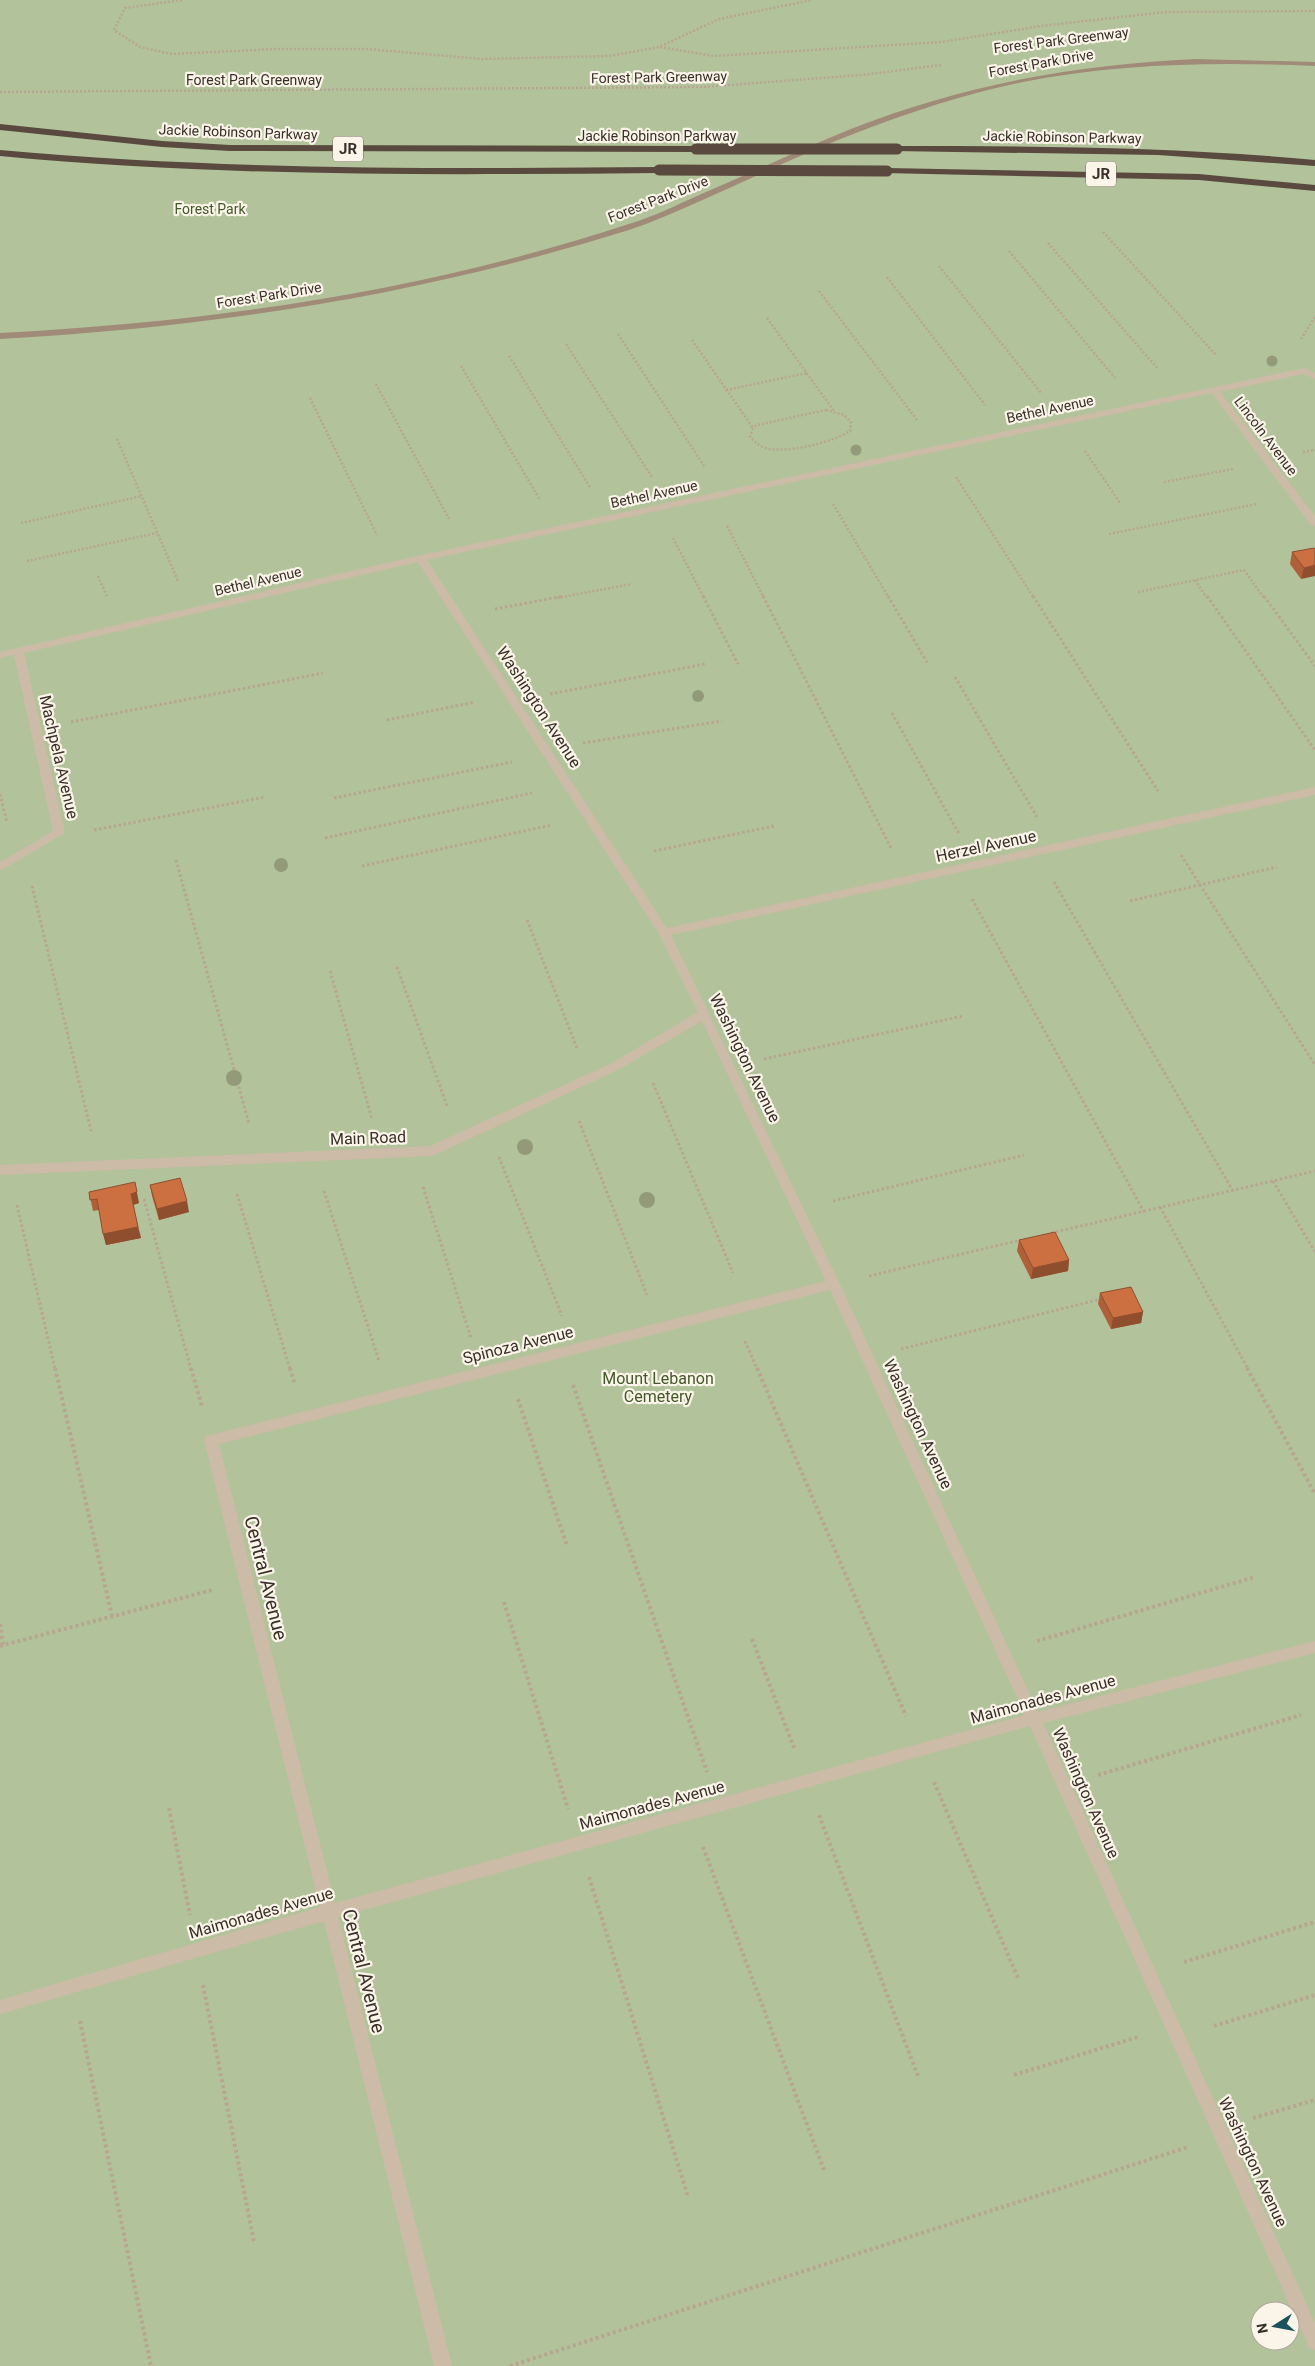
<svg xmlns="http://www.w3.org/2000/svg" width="1315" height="2366" viewBox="0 0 1315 2366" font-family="Roboto,sans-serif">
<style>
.green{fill:#b2c39b;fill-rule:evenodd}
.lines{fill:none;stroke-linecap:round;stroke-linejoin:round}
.path-far2{stroke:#b8a591;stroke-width:2.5;stroke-dasharray:2 2;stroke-linecap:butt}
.path-far1{stroke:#b8a591;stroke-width:3;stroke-dasharray:2.5 2.5;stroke-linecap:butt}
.path{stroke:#b8a591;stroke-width:4;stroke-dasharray:3 3;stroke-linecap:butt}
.lane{fill:#ccbba7;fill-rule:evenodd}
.secondary{fill:#a08a78;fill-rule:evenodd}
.highway{fill:#5a493f;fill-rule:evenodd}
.highway-bridge{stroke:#5a493f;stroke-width:11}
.tree{fill:#929a7a}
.wall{fill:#af6038}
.shaded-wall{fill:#8f4e2e}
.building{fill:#cc7041;stroke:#8f4e2e}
.labels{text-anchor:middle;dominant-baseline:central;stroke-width:4.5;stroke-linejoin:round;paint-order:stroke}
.far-street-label{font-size:14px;fill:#382f28;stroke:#fbf4e9}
.far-park-label{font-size:14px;fill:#43582a;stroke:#fbf4e9}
.shield{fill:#fbf4e9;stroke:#726a62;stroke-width:1}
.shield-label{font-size:15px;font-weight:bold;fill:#382f28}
.street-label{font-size:16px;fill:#382f28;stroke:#fbf4e9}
.park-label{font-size:16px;fill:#43582a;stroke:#fbf4e9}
.near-street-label{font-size:19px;fill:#382f28;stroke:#fbf4e9}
</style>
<rect width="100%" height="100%" fill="#f3eadc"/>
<path class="green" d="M0,0H1315V2366H0ZM1260,2311H1290V2341H1260Z"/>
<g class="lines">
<g class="path-far2">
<polyline points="182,0 125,8 114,30 140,47 171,54 276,49 367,49 482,59 610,56 659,47 719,19 812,0"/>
<polyline points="660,47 714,56 942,42 1041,26 1166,12 1315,11"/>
<polyline points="0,92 703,87 861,75 941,65"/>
<polyline points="1103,232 1216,355"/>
<polyline points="1048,243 1158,369"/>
<polyline points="1009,251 1115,378"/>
<polyline points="939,266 1042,394"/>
<polyline points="887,277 985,405"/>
<polyline points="819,291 917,420"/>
<polyline points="767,318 834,411"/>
<polyline points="618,334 704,466"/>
<polyline points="1301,339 1315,317"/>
<polyline points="692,340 753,428"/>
<polyline points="566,344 652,477"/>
<polyline points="509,356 591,489"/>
<polyline points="461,366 540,500"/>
<polyline points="376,384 449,519"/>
<polyline points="726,390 807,373"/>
<polyline points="310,398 377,535"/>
<path d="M826,410L844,415L851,422L850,431C834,442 785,454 766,448C759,446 755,442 750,437L753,428L757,425Z"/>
<polyline points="117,439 178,581"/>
<polyline points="1085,451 1120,503"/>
<polyline points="1303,452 1315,450"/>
<polyline points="956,477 1034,598"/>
<polyline points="1164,482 1233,469"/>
<polyline points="833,504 889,598"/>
<polyline points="21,523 142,496"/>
<polyline points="727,526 764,598"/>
<polyline points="1109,534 1257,504"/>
<polyline points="673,538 704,598"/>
<polyline points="27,561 157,533"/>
<polyline points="98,576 107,597"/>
<polyline points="1195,580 1207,598"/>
<polyline points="1138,592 1244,570 1264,598"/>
<polyline points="557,598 632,584"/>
</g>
<g class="path-far1">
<polyline points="703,596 738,664"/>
<polyline points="763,596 891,848"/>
<polyline points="888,596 928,664"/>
<polyline points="1033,596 1158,791"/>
<polyline points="1207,596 1315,750"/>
<polyline points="1264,596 1315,666"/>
<polyline points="495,609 564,596"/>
<polyline points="955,677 1037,817"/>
<polyline points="550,694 705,664"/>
<polyline points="892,713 959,834"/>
<polyline points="387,720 475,702"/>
<polyline points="71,722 323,673"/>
<polyline points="583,743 722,721"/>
<polyline points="0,794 7,823"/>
<polyline points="334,798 512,762"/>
<polyline points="94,830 265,797"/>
<polyline points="325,838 532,793"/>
<polyline points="654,851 774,826"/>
<polyline points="1181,855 1315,1065"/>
<polyline points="176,860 249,1124"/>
<polyline points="362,866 552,825"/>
<polyline points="1054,882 1233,1191"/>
<polyline points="32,886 91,1131"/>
<polyline points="972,899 1144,1212"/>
<polyline points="1130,901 1277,867"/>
<polyline points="527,920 577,1048"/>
<polyline points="397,967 447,1106"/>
<polyline points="330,971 372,1119"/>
<polyline points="764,1059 963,1016"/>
<polyline points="653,1083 733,1273"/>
<polyline points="579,1121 647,1295"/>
<polyline points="499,1157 562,1316"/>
<polyline points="1273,1181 1315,1252"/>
<polyline points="423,1187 471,1338"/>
<polyline points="324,1191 379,1361"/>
<polyline points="237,1194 290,1369"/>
<polyline points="144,1199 191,1369"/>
<polyline points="833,1201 1024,1155"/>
<polyline points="17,1205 55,1369"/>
<polyline points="1160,1207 1248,1369"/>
<polyline points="1051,1233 1315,1171"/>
<polyline points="869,1276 1021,1240"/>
<polyline points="745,1341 757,1369"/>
<polyline points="901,1349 1101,1299"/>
</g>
<g class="path">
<polyline points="55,1368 112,1616"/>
<polyline points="191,1368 202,1407"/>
<polyline points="290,1368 295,1385"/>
<polyline points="757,1368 906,1716"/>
<polyline points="1247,1368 1315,1494"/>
<polyline points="573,1385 707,1772"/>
<polyline points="518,1399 567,1546"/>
<polyline points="504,1602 568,1809"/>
<polyline points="0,1624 3,1645"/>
<polyline points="752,1639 794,1748"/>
<polyline points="1037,1641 1255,1577"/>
<polyline points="0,1646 212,1590"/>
<polyline points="1098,1775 1301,1715"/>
<polyline points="934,1782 1018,1978"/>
<polyline points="169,1808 190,1915"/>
<polyline points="819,1815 919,2079"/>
<polyline points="703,1847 824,2170"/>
<polyline points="589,1877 688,2197"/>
<polyline points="1184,1962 1315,1922"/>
<polyline points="203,1985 254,2242"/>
<polyline points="80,2021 151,2366"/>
<polyline points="1214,2026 1315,1995"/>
<polyline points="1014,2075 1138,2037"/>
<polyline points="1253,2118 1315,2100"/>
<polyline points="510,2366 1188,2147"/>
</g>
<path class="lane" d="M1304,368L1315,373V379L1303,374L1220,392L1315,516V526L1311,525L1212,393L427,560L667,928L1315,787V795L671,935L840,1284L1038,1712L1315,1641V1653L1043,1723L1315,2323V2350L1309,2348L1030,1726L338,1917L452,2366H434L324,1921L0,2014V2000L320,1907L204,1440L206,1436L826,1281L702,1021L618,1070L432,1156L0,1175V1165L430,1146L610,1064L698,1012L659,934L418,562L24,653L65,833L0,871V862L53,831L14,655L0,658V652L421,555ZM830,1290L1025,1715L335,1903L219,1444Z"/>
<path class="secondary" d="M1196,59L1315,62V66C1217,62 1120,63 1023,82C968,93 914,111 861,131C806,152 752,178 698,202C675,212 653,222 629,230C420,295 218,327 0,339V333C213,322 425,291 629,224C652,217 675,206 697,196C749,174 799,150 851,129C966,84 1074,65 1196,59Z"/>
<g class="highway">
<polygon points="0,124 162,141 230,145 696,146 701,149 696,152 230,151 162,147 0,130"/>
<path d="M897,146C1037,146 1176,147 1315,160V166L1158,155L893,151V147Z"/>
<path d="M0,150C220,170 439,169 659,167L664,170L659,173C439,175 220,177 0,156Z"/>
<polygon points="887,168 1199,174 1315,185 1315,191 1199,180 883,173 883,169"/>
</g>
<g class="highway-bridge">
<polyline points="696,149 897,149"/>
<polyline points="659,170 887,171"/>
</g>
</g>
<g class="tree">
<circle cx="1272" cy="361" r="5.5"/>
<circle cx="856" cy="450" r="5.5"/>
<circle cx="698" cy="696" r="6"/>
<circle cx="281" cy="865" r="7"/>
<circle cx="234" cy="1078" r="8"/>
<circle cx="525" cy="1147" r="8"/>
<circle cx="647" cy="1200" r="8"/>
</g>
<g class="wall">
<polygon points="1315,549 1301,579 1290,564 1292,552"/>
<polygon points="150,1185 189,1212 159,1220 152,1196"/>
<polygon points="89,1192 139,1203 133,1205 141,1238 106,1245 99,1210 93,1211"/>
<polygon points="1019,1240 1069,1260 1068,1271 1031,1279 1017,1251"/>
<polygon points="1100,1293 1143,1312 1141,1323 1111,1329 1098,1304"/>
</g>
<g class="shaded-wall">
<polygon points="1315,565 1315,576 1301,579 1304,568"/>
<polygon points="135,1182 139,1203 133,1205 131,1194"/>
<polygon points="187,1201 189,1212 159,1220 157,1209"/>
<polygon points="138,1227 141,1238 106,1245 103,1234"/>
<polygon points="1069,1260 1068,1271 1031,1279 1033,1268"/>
<polygon points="1143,1312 1141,1323 1111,1329 1113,1318"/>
</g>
<g class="building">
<polygon points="1314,548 1315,549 1315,565 1304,568 1292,552"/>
<polygon points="180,1178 187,1201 157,1209 150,1185"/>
<polygon points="135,1182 137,1192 131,1194 138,1227 103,1234 97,1199 90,1200 89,1192"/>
<polygon points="1055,1232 1069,1260 1033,1268 1019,1240"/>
<polygon points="1131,1287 1143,1312 1113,1318 1100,1293"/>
</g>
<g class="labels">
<g class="far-street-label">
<text transform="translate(1061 40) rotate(-7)">Forest Park Greenway</text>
<text transform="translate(1041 63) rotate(-10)">Forest Park Drive</text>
<text transform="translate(659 77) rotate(-1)">Forest Park Greenway</text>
<text x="254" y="80">Forest Park Greenway</text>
<text transform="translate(238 132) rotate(2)">Jackie Robinson Parkway</text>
<text x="657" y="136">Jackie Robinson Parkway</text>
<text transform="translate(1062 137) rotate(1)">Jackie Robinson Parkway</text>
<text transform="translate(658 199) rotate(-21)">Forest Park Drive</text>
<text transform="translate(269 295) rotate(-9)">Forest Park Drive</text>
<text transform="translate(1050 409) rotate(-12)">Bethel Avenue</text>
<text transform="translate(1266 436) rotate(53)">Lincoln Avenue</text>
<text transform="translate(654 494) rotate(-12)">Bethel Avenue</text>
<text transform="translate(258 581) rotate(-13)">Bethel Avenue</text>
</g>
<g class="far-park-label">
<text x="210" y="209">Forest Park</text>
</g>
<g class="shield">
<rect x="333" y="136.5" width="30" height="25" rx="4"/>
<rect x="1086" y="161.5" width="30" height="25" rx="4"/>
</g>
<g class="shield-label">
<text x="348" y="149">JR</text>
<text x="1101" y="174">JR</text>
</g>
<g class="street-label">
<text transform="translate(539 707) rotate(57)">Washington Avenue</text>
<text transform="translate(59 757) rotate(77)">Machpela Avenue</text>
<text transform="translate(986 846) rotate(-12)">Herzel Avenue</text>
<text transform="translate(745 1058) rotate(64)">Washington Avenue</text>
<text transform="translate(368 1138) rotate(-2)">Main Road</text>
<text transform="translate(518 1345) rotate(-14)">Spinoza Avenue</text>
<text transform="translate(918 1424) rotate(65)">Washington Avenue</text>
<text transform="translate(1043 1699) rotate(-15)">Maimonades Avenue</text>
<text transform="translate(1086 1793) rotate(66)">Washington Avenue</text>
<text transform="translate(652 1805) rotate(-15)">Maimonades Avenue</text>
<text transform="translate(261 1913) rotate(-16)">Maimonades Avenue</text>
<text transform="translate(1253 2162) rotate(65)">Washington Avenue</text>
</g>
<g class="park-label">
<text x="658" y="1378">Mount Lebanon<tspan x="658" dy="18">Cemetery</tspan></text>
</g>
<g class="near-street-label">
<text transform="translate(266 1578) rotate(76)">Central Avenue</text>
<text transform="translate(364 1971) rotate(76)">Central Avenue</text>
</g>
</g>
<g transform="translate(1275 2326) rotate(259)"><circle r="24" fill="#fbf4e9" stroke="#ada59c"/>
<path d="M0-4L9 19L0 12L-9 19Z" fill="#1b525c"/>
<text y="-8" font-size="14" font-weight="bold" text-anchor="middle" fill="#382f28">N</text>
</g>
</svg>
